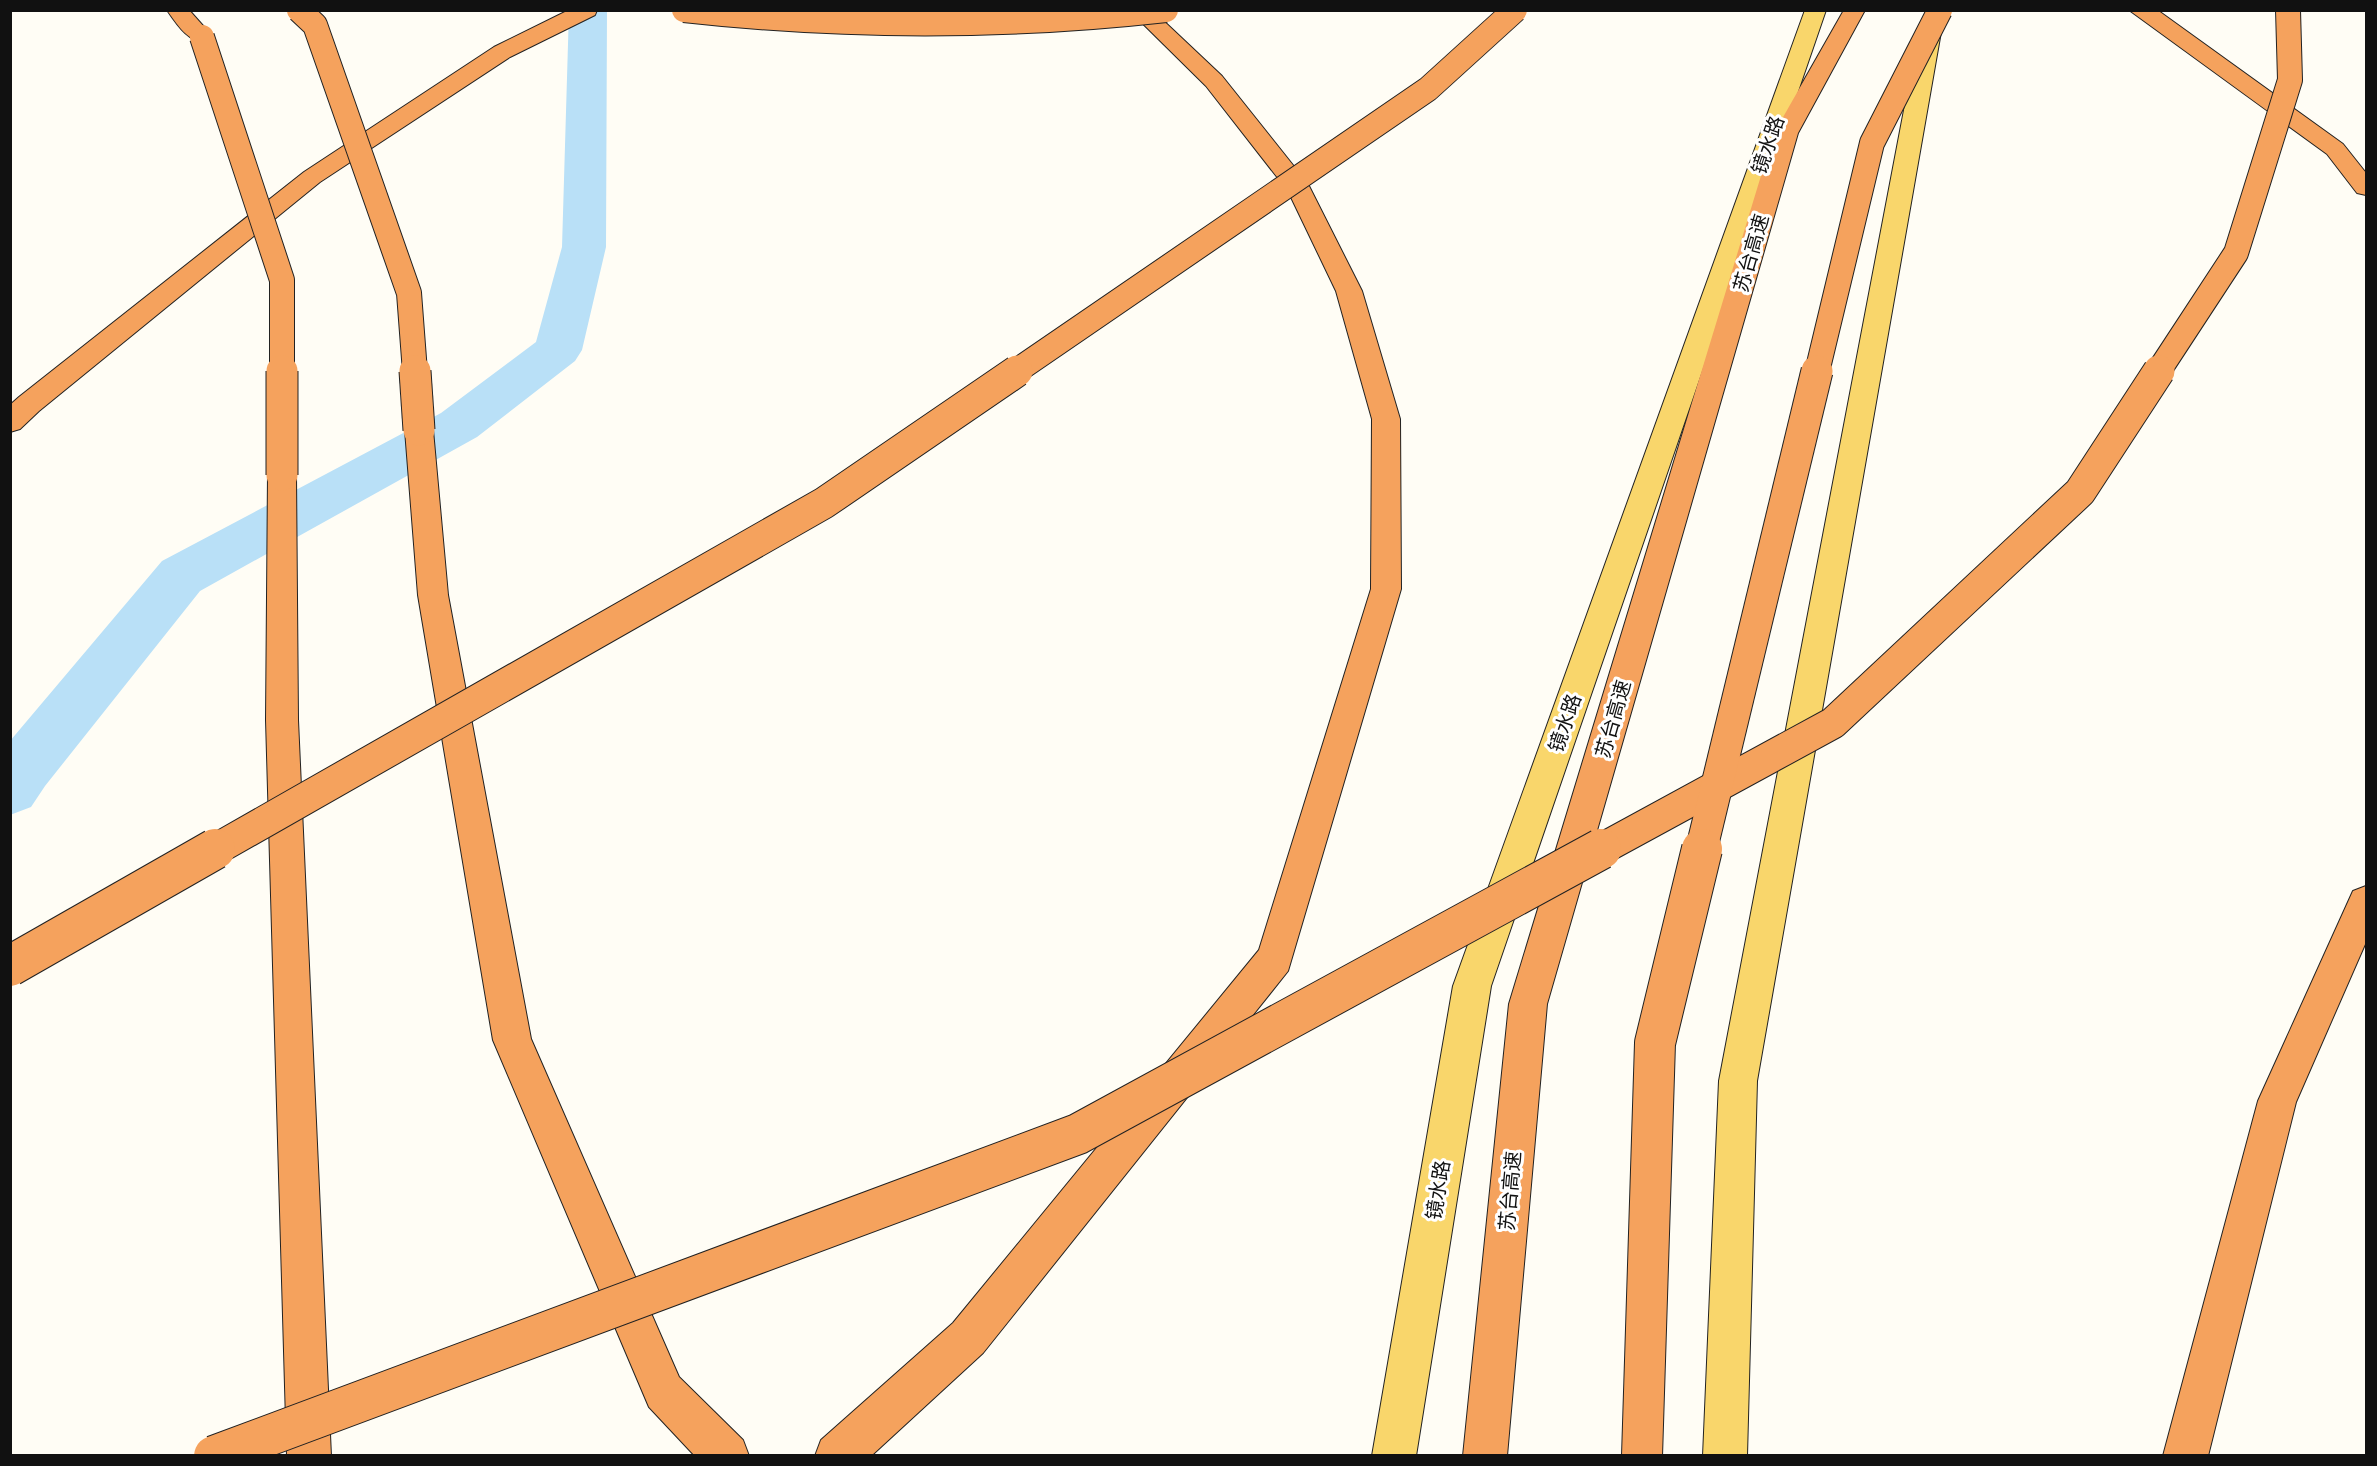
<svg xmlns="http://www.w3.org/2000/svg" width="2377" height="1466" viewBox="0 0 2377 1466" font-family="'Zilla Slab','Noto Sans SC',serif">
<style>
.lines{fill:none;stroke-linecap:round;stroke-linejoin:round}
.canal{fill:#b9e0f7;fill-rule:evenodd}
.major-casing{stroke:#222;stroke-width:2}
.highway-casing{stroke:#222;stroke-width:2}
.major{fill:#f9d66b;fill-rule:evenodd}
.highway{fill:#f5a25d;fill-rule:evenodd}
.highway-bridge-far2-casing{stroke:#222;stroke-width:26;stroke-linecap:butt}
.highway-bridge-far1-casing{stroke:#222;stroke-width:33;stroke-linecap:butt}
.highway-bridge-casing{stroke:#222;stroke-width:42;stroke-linecap:butt}
.highway-bridge-far2{stroke:#f5a25d;stroke-width:24}
.highway-bridge-far1{stroke:#f5a25d;stroke-width:31}
.highway-bridge{stroke:#f5a25d;stroke-width:40}
.labels{text-anchor:middle;dominant-baseline:central;stroke-width:6;stroke-linejoin:round;paint-order:stroke}
.street-label{font-size:20px;fill:#111;stroke:#fff}
</style>
<rect width="100%" height="100%" fill="#fffdf5"/>
<g class="lines">
<polygon class="canal" points="569,10 607,10 606,247 582,350 575,361 477,437 200,591 45,786 31,807 10,815 10,741 162,561 441,413 536,342 562,247"/>
<defs>
<g id="major">
<polygon points="1805,10 1826,10 1491,986 1416,1456 1372,1456 1453,986"/>
<polygon points="1931,20 1939,21 1942,26 1757,1081 1747,1456 1703,1456 1719,1081 1920,26 1923,21"/>
</g>
<g id="highway">
<path d="M167,10H189L213,37L210,42C191,46 177,25 167,10Z"/>
<polygon points="569,10 597,10 595,15 510,57 320,182 39,411 20,429 10,432 10,405 19,397 304,172 494,47"/>
<polygon points="1129,10 1152,10 1222,76 1308,184 1362,291 1400,419 1401,589 1288,971 983,1353 871,1456 815,1456 821,1440 953,1323 1259,950 1371,589 1372,419 1336,291 1288,191 1206,86"/>
<polygon points="1844,10 1865,10 1798,133 1547,1004 1507,1456 1463,1456 1509,1004 1774,133"/>
<polygon points="2129,10 2160,12 2343,144 2366,173 2366,195 2357,193 2327,154"/>
<polygon points="419,420 429,423 433,430 448,595 531,1039 679,1377 743,1440 749,1456 695,1456 649,1407 493,1040 418,595 405,430 409,423"/>
<polygon points="282,464 292,468 296,475 298,720 331,1456 287,1456 266,720 268,475 272,468"/>
<polygon points="2366,886 2366,942 2296,1102 2208,1456 2163,1456 2258,1101 2353,891"/>
</g>
</defs>
<use href="#major" class="major-casing"/>
<use href="#highway" class="highway-casing"/>
<use href="#major" class="major"/>
<use href="#highway" class="highway"/>
<defs>
<g id="highway-bridge-far2">
<polyline points="299,10 315,25 409,293 415,372"/>
<path d="M684,10C845,28 1005,28 1166,10"/>
<polyline points="202,37 282,280 282,372"/>
<polyline points="1015,372 1428,89 1515,10"/>
<polyline points="1817,372 1872,143 1940,10"/>
<polyline points="2158,372 2236,253 2290,80 2288,10"/>
</g>
<g id="highway-bridge-far1">
<polyline points="282,371 282,475"/>
<polyline points="415,371 419,430"/>
<polyline points="213,851 824,503 1017,371"/>
<polyline points="1598,851 1833,723 2080,492 2159,371"/>
<polyline points="1701,851 1817,371"/>
</g>
<g id="highway-bridge">
<polyline points="10,966 215,849"/>
<polyline points="214,1456 1078,1134 1601,849"/>
<polyline points="1642,1456 1655,1043 1702,849"/>
</g>
</defs>
<use href="#highway-bridge-far2" class="highway-bridge-far2-casing"/>
<use href="#highway-bridge-far1" class="highway-bridge-far1-casing"/>
<use href="#highway-bridge" class="highway-bridge-casing"/>
<use href="#highway-bridge-far2" class="highway-bridge-far2"/>
<use href="#highway-bridge-far1" class="highway-bridge-far1"/>
<use href="#highway-bridge" class="highway-bridge"/>
</g>
<g class="labels">
<g class="street-label">
<text transform="translate(1768 145) rotate(-71)">镜水路</text>
<text transform="translate(1751 253) rotate(-74)">苏台高速</text>
<text transform="translate(1613 719) rotate(-74)">苏台高速</text>
<text transform="translate(1565 723) rotate(-71)">镜水路</text>
<text transform="translate(1438 1190) rotate(-81)">镜水路</text>
<text transform="translate(1510 1191) rotate(-85)">苏台高速</text>
</g>
</g>
<rect width="2377" height="1466" fill="none" stroke="#111111" stroke-width="24"/>
</svg>
